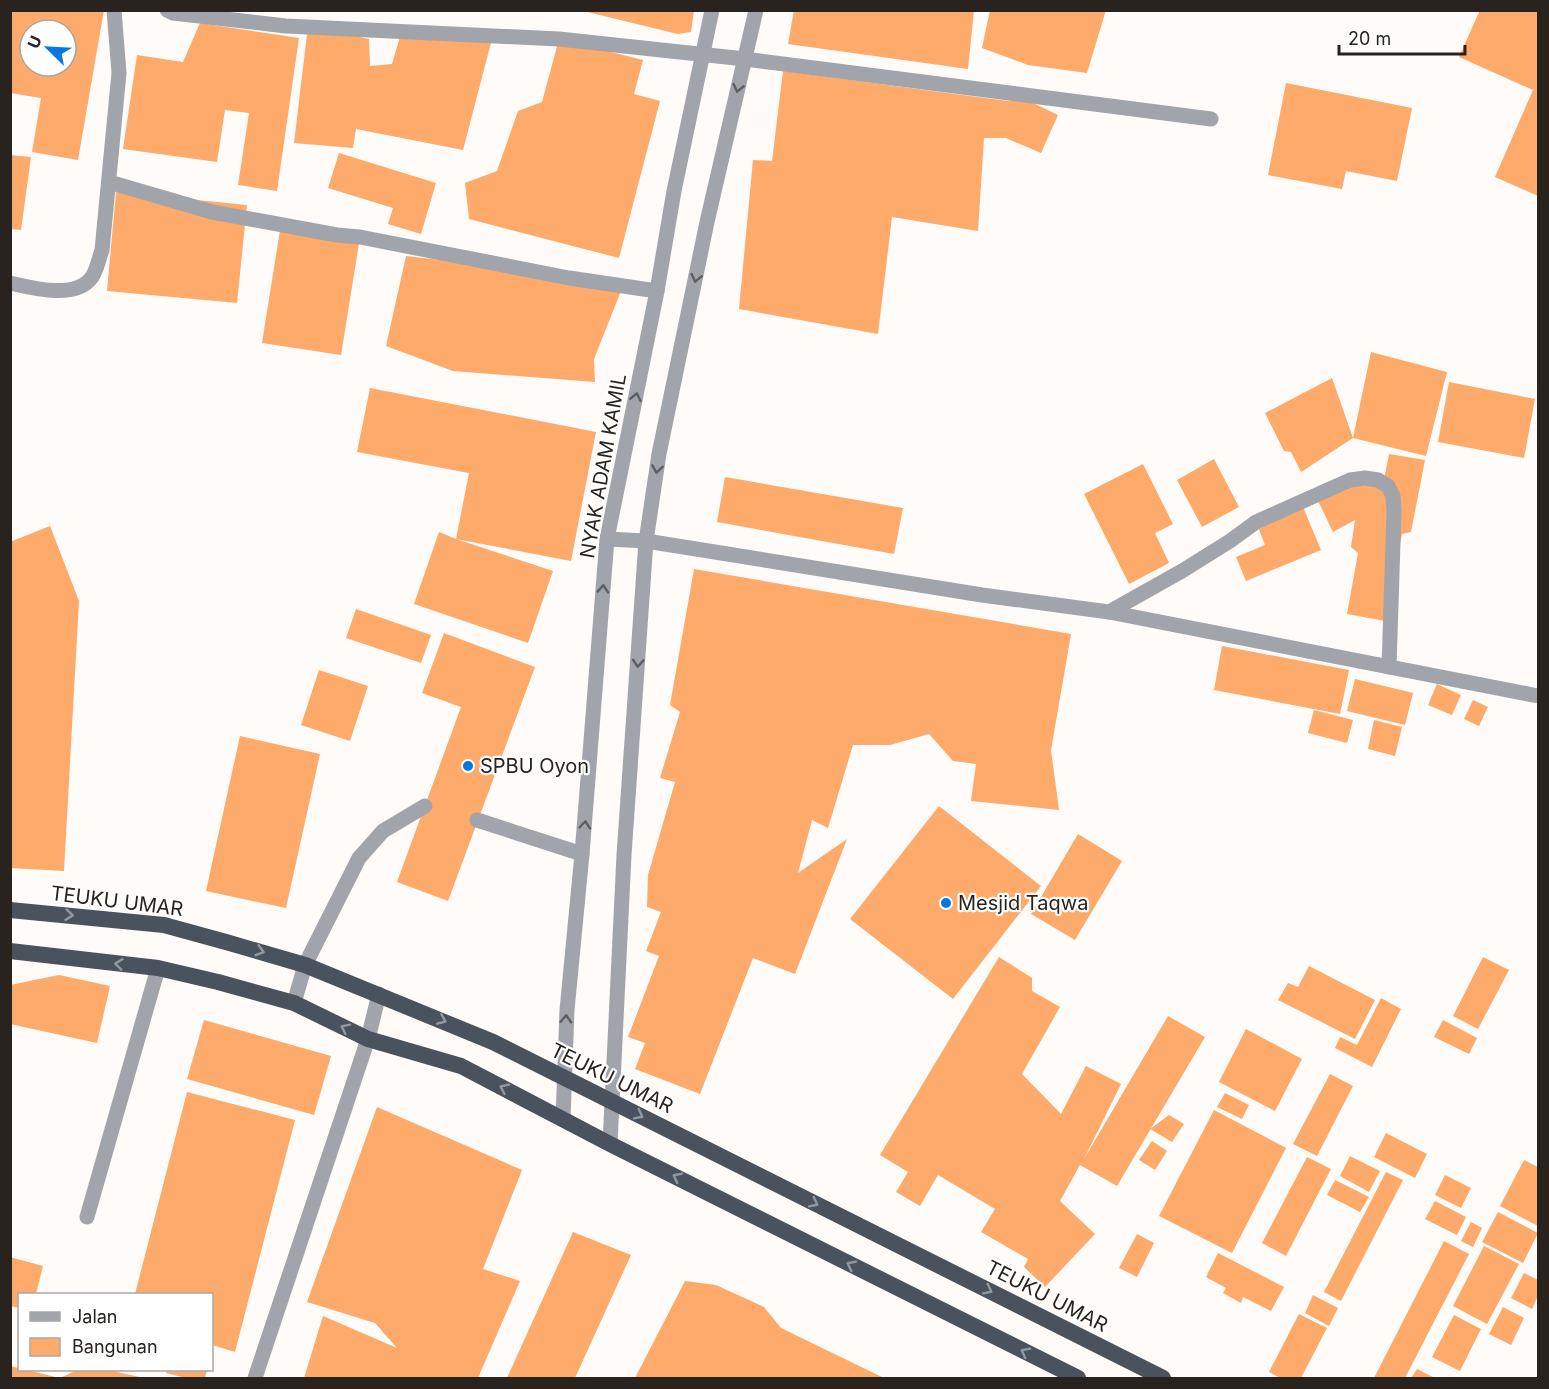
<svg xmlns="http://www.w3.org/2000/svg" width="1549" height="1389" viewBox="0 0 1549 1389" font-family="Inter,sans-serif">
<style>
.building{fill:#fdaa6a;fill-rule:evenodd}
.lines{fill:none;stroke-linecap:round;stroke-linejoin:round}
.service{stroke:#a1a5ab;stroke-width:15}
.minor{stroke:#a1a5ab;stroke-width:15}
.trunk{stroke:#4a535d;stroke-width:16}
.oneway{stroke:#5f5e5f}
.oneway2{stroke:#92989e}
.poi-dot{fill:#0677de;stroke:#fff;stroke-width:2}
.labels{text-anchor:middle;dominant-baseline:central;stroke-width:4.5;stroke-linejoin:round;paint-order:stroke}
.street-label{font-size:20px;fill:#292320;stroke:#fff}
.poi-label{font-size:20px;fill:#292320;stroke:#fff;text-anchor:start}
</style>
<rect width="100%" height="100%" fill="#fefbf9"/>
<g class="building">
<path d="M10,10H104L78,160L32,152L41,98L10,93ZM30,30H66V66H30Z"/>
<polygon points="579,10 694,10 691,32 678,34"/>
<polygon points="794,10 974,10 968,69 788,44"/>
<polygon points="990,10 1106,10 1087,73 1028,65 982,48"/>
<polygon points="1480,10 1538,10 1538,196 1495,177 1533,90 1459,57"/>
<polygon points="200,23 299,38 277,191 238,185 249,113 225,110 217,162 123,149 137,55 183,62"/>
<polygon points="308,26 369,39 370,66 392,64 402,30 493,35 463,150 356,129 353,148 294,143"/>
<polygon points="559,39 643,60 634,94 660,101 619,258 469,219 465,183 497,171 518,111 542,102"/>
<polygon points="783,71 1008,101 1027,100 1058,115 1041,153 1006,138 984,138 978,231 892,217 878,334 739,309 753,160 772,161"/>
<polygon points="1286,83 1412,108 1397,181 1346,171 1342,189 1268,175"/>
<polygon points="339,153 436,183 421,234 388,224 393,208 328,188"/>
<polygon points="10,155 31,157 21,230 10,229"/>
<polygon points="116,192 247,205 237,303 107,291"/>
<polygon points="281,224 360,237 341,355 262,343"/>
<polygon points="406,256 529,270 623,286 594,359 595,382 453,371 386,346"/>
<polygon points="1371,352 1447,372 1426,456 1353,438"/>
<polygon points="1332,378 1353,438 1301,472 1291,452 1284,451 1265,413"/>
<polygon points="1449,382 1535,399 1524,458 1438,442"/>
<polygon points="370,388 596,432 571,561 456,539 553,571 528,643 414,604 439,532 456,539 469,473 357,452"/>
<polygon points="1389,454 1425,460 1411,532 1402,534 1385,621 1347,614 1358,553 1351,547 1355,520 1333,532 1318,501 1346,487 1383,484"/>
<polygon points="1214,459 1239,507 1202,527 1177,480"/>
<polygon points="1143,464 1173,524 1155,533 1169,563 1129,584 1084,494"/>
<polygon points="725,477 903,508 894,554 717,522"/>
<polygon points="1301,502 1321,550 1246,581 1236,557 1265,545 1256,522"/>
<polygon points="50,526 79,601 64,871 10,868 10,542"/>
<polygon points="694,569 1071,634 1051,750 1059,810 971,801 976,764 953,761 929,734 890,745 853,745 828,828 812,820 798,873 847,839 795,974 753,958 700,1094 635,1069 645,1043 628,1037 659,956 646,951 661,912 647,907 648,875 675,782 660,778 680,712 670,705"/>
<polygon points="356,609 431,635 421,663 346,638"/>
<polygon points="444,633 535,667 448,901 397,882 461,707 422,693"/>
<polygon points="1222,646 1349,670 1340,714 1214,690"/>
<polygon points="319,670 368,686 350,741 301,725"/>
<polygon points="1355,679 1413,693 1405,725 1347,711"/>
<polygon points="1437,684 1461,695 1452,715 1428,705"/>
<polygon points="1473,700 1488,707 1479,726 1464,719"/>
<polygon points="1314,710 1353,720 1347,743 1308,733"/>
<polygon points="1374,720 1402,727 1395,756 1368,749"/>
<polygon points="240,736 320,754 286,908 206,891"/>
<polygon points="939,806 1041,886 953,999 850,919"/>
<polygon points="1078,834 1122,861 1075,940 1031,914"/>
<polygon points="999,957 1032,978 1032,991 1060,1007 1022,1074 1061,1114 1086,1066 1121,1084 1084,1159 1168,1016 1205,1037 1117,1186 1080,1165 1060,1201 1095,1234 1045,1287 1024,1267 1028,1259 981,1232 995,1209 938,1175 920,1206 896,1192 908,1172 880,1155"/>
<polygon points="1483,957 1509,970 1478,1029 1453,1016"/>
<polygon points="1309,966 1375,1000 1355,1039 1278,1000 1288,983 1298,987"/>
<polygon points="59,975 110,986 97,1043 10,1024 10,985"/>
<polygon points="1381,998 1401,1009 1372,1067 1335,1048 1340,1037 1357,1045"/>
<polygon points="204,1020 331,1056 314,1115 187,1079"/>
<polygon points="1443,1020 1477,1038 1469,1054 1434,1037"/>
<polygon points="1246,1029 1302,1059 1275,1111 1219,1082"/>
<polygon points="1330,1074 1353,1086 1317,1156 1293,1144"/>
<polygon points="187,1092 295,1120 235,1352 212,1345 212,1294 135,1294"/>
<polygon points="1225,1093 1249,1105 1242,1119 1217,1107"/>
<polygon points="377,1107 522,1170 483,1269 520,1281 478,1378 304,1378 323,1316 397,1348 375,1323 307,1302"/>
<polygon points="1214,1110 1286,1148 1232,1253 1159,1216"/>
<polygon points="1169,1115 1184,1124 1172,1142 1150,1129"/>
<polygon points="1386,1133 1427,1154 1415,1178 1374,1157"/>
<polygon points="1152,1141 1167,1151 1155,1170 1139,1160"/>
<polygon points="1350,1156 1380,1171 1369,1192 1340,1176"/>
<polygon points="1307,1157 1331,1169 1286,1256 1262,1243"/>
<polygon points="1524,1160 1538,1167 1538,1226 1500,1206"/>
<polygon points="1386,1172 1403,1180 1341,1301 1324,1292"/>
<polygon points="1445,1175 1471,1188 1461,1208 1435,1195"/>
<polygon points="1335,1180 1369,1197 1360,1212 1327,1195"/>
<polygon points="1435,1201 1466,1217 1457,1235 1425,1219"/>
<polygon points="1498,1212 1538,1233 1523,1263 1482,1242"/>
<polygon points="1471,1222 1482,1228 1473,1247 1461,1241"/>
<polygon points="573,1232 631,1255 575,1378 507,1378"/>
<polygon points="1137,1234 1154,1243 1137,1277 1119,1268"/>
<polygon points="1444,1241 1469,1254 1405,1378 1374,1378"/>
<polygon points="1484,1246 1519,1264 1487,1324 1453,1306"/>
<polygon points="1218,1253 1284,1287 1271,1311 1243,1297 1241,1303 1223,1293 1226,1288 1206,1277"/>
<polygon points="10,1257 43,1266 36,1294 20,1294 20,1308 10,1306"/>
<polygon points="1524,1273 1538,1280 1538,1296 1532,1309 1511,1298"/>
<polygon points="685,1281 716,1285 764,1307 781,1328 884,1378 635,1378"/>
<polygon points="1313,1295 1338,1308 1329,1326 1305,1313"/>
<polygon points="1503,1307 1524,1318 1511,1345 1489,1334"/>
<polygon points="1299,1314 1327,1328 1301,1378 1280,1378 1269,1372"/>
<polygon points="1454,1315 1481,1329 1460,1371 1432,1357"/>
<polygon points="10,1366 60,1378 77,1370 108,1370 144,1378 10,1378"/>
<polygon points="1417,1369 1435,1378 1411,1378"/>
<polygon points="167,1370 207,1370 205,1378 186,1378 166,1373"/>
</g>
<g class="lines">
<g class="service">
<polyline points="745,59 1211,119"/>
<polyline points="607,539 646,541 982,595 1109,612 1182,571 1230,541 1256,522 1350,480 1365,478 1378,480 1388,486 1393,496 1394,511 1389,667"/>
<polyline points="1109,612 1538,696"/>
<polyline points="477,820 582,854"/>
<polyline points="294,1003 305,965 359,858 383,831 425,806"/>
<polyline points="87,1217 158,968"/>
</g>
<g class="minor">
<polyline points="167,10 173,13 286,26 559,39 745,59"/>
<polyline points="109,182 212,212 337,235 360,237 569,278 657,291"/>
<path d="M10,283C32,288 76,300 92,277C97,270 99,258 102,250L119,73L114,10"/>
<polyline points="563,1119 567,1010 582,854 607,539 657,291 674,191 712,10"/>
<polyline points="610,1144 624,855 646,541 659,454 707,222 756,10"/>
<polyline points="255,1378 368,1039 379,994"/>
</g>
<g class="trunk">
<polyline points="10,910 164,925 226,942 305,965 493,1042 1163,1378"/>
<polyline points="10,951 158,968 218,982 294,1003 368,1039 461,1066 610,1144 1078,1378"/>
</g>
</g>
<defs><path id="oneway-chevron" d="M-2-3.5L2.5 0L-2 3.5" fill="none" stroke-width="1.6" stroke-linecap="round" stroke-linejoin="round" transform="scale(1.5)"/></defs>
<g class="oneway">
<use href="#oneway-chevron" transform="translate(738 88) rotate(103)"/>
<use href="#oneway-chevron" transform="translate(696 278) rotate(102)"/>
<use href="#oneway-chevron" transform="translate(636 397) rotate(-79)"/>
<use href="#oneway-chevron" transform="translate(657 469) rotate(99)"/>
<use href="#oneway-chevron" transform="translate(603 589) rotate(-86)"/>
<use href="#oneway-chevron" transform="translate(638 663) rotate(94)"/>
<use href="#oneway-chevron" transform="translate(585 825) rotate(-85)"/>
<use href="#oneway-chevron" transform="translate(566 1019) rotate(-87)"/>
</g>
<g class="oneway2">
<use href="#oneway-chevron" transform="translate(69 915) rotate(6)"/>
<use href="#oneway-chevron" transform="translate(260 951) rotate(16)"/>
<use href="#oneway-chevron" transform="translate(119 964) rotate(-173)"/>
<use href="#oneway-chevron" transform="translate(442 1020) rotate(23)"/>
<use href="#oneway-chevron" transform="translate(345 1028) rotate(-154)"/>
<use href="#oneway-chevron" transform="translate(504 1088) rotate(-154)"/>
<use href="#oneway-chevron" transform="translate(639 1115) rotate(27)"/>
<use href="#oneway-chevron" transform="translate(677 1177) rotate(-153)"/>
<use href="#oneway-chevron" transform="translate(814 1203) rotate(27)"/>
<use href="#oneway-chevron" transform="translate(851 1265) rotate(-153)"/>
<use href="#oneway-chevron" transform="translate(988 1290) rotate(27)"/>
<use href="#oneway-chevron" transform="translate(1025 1352) rotate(-153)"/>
</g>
<g class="poi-dot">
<circle cx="468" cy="766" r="6"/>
<circle cx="946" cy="903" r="6"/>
</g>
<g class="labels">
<g class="street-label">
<text transform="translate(603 466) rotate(-80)">NYAK ADAM KAMIL</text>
<text transform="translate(117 901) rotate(7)">TEUKU UMAR</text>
<text transform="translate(612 1078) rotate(26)">TEUKU UMAR</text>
<text transform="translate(1047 1296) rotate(27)">TEUKU UMAR</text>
</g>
<g class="poi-label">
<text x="480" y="766">SPBU Oyon</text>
<text x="958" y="903">Mesjid Taqwa</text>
</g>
</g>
<rect width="1549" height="1389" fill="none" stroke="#292320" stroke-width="24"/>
<rect x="18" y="1293" width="195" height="78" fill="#ffffff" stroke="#a9a7a6" stroke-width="1.5"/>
<rect x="30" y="1312" width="30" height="9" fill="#a1a5ab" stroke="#a9a7a6" stroke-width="1.5"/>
<text x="72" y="1323" font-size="18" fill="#292320">Jalan</text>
<rect x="30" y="1338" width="30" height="18" fill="#fdaa6a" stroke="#a9a7a6" stroke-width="1.5"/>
<text x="72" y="1353" font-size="18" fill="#292320">Bangunan</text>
<g transform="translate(48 48) rotate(294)"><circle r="28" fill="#ffffff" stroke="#a9a7a6" stroke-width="1.5"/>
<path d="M0-4.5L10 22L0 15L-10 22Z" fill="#0677de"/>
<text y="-9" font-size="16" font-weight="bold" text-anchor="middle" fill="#292320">U</text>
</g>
<path d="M1339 45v9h126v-9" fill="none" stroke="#292320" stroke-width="3"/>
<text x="1348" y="45" font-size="18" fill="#292320" stroke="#ffffff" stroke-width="4.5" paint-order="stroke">20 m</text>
</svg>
